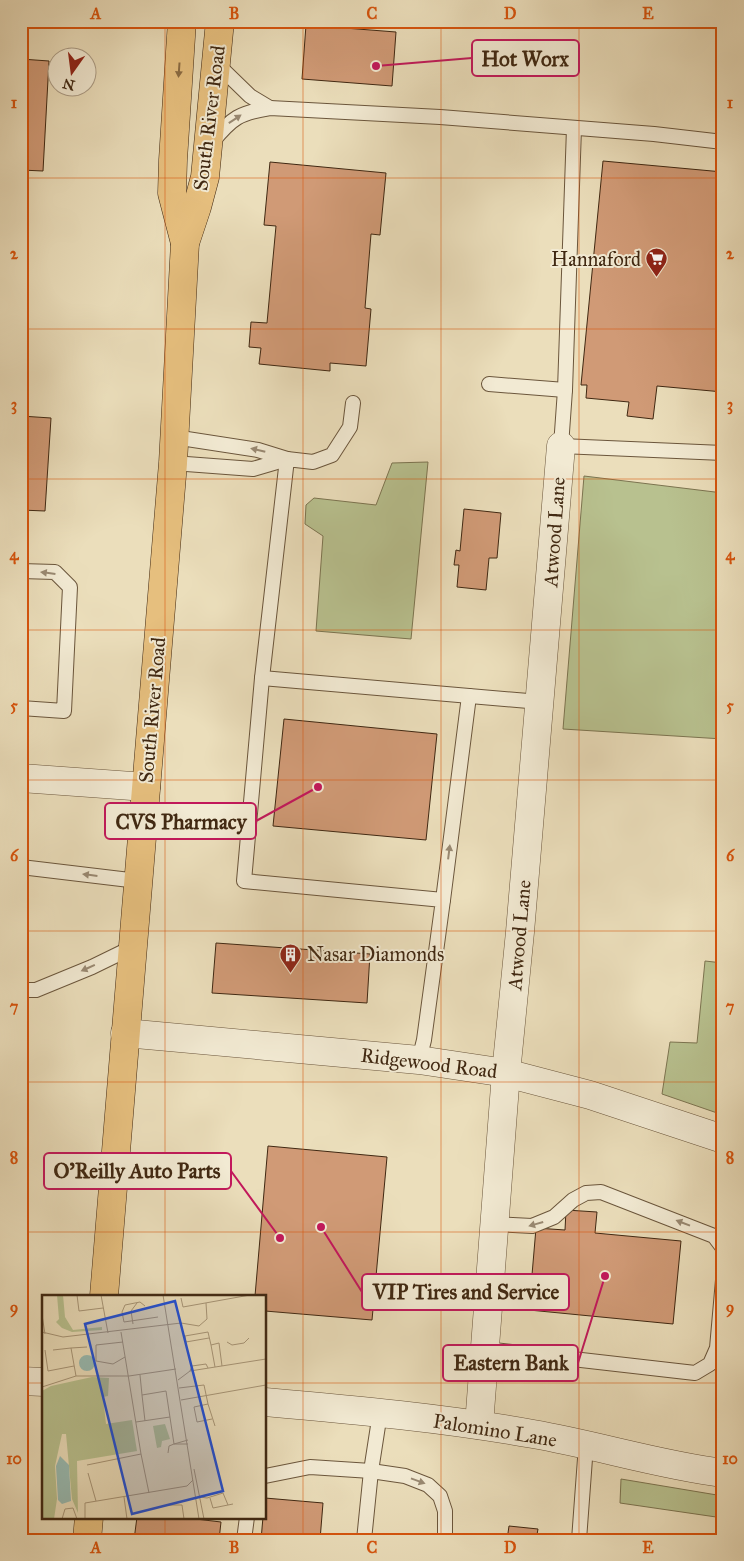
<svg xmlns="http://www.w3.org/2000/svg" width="744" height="1561" viewBox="0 0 744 1561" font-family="'IM FELL Great Primer',serif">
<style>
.green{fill:#b8c18f;stroke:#7c7450}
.building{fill:#d09a76;stroke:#402812}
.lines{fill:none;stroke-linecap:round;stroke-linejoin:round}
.lane-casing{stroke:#6b563c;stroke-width:16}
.street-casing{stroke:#6b563c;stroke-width:29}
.primary-casing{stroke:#402812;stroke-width:29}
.lane{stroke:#f2ead3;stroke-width:14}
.street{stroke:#f2ead3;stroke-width:28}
.primary{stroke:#e6bf7e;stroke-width:28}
.oneway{fill:#8b6c43}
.oneway2{fill:#998972}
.grid{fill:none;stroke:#d7540d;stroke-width:1;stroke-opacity:0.55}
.labels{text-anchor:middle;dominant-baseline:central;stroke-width:4;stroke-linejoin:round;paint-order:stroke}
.street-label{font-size:20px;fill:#402812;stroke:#f2ead3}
.poi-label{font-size:20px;fill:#402812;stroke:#f2ead3;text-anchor:end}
.inset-road{fill:none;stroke:#a79577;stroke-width:1}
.view{fill:#1d4ed8;fill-opacity:0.15;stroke:#1d4ed8;stroke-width:2.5}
.inset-edge{fill:none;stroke:#402812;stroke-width:2.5}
.leader{fill:none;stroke:#c2185b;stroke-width:2}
.callout-dot{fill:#c2185b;stroke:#f2ead3;stroke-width:2}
.callout{fill:#f2ead3;stroke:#c2185b;stroke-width:2}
.callout-label{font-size:21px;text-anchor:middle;font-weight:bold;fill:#402812}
.neatline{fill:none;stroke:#d7540d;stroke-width:2}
.grid-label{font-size:16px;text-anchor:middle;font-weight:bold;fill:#d7540d}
</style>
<rect width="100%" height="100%" fill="#ebdebb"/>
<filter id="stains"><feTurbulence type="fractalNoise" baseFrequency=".004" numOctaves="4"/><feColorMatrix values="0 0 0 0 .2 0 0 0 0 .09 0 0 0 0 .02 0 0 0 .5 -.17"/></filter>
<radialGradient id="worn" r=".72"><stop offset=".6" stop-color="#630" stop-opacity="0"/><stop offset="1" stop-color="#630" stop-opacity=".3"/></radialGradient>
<g class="green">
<polygon points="428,462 411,639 316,631 323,536 305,524 306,505 314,498 376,505 392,463"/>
<polygon points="584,476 723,493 723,739 563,729"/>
<polygon points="705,961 723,963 723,1115 662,1094 670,1042 697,1043"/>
<polygon points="621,1479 723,1496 723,1518 620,1503"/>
</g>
<g class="building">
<polygon points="306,25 396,32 392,86 302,79"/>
<polygon points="21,59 49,61 43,171 21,170"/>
<polygon points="603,161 723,172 723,392 657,386 653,419 627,416 629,402 586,398 587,385 581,385"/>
<polygon points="270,162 386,173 380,235 371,234 365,308 371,309 366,366 330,363 330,371 259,364 261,348 249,347 251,322 267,323 276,226 264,225"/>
<polygon points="21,416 51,418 45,511 21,510"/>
<polygon points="464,509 501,513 497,558 489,558 486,590 457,587 459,565 454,565 456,550 460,551"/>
<polygon points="284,719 437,734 426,840 273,826"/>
<polygon points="216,943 370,954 367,1003 212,993"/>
<polygon points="268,1146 387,1157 372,1320 265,1311 265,1296 255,1296"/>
<polygon points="566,1210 597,1212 595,1233 681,1241 673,1324 529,1310 536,1228 565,1230"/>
<polygon points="265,1498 323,1503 320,1540 261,1540 263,1517 265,1517"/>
<polygon points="137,1517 179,1517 221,1522 219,1540 134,1540"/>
<polygon points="509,1526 538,1529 536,1540 507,1540"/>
</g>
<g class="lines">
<defs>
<g id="lane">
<polyline points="217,64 250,96 270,108"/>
<polyline points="574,128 565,390 561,446 723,453"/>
<path d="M213,141C232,118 239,113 270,108L440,117L654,134L723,142"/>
<polyline points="489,384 565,390"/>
<polyline points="353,403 350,427 332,455 313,462 287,459 262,678 244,881 443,900 424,1040 419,1060"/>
<polyline points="173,463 253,469 287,459 258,450 174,437"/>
<polyline points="21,571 55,572 70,587 64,711 21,708"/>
<polyline points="262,678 540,702"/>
<polyline points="21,867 138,881"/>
<polyline points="443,900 469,696"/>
<polyline points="21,990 36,990 92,967 133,947"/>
<polyline points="495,1224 532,1226 554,1217 573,1200 586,1193 601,1192 714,1236 723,1248"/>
<polyline points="485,1349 695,1373 710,1364 717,1348 723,1280"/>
<polyline points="265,1476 310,1467 371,1471 405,1476 428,1485 440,1496 445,1511 445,1540"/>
<polyline points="244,1540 247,1517"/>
<polyline points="364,1540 371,1471 380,1413"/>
<polyline points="579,1540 586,1445"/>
</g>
<g id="street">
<polyline points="21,778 146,787"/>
<polyline points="125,1033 419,1060 506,1073 590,1095 723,1139"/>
<polyline points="21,1381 44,1382"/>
<path d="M265,1402C355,1410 444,1418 533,1434C597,1445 659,1465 723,1473"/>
<polyline points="479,1425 506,1073 520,932 561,446"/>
</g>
<g id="primary">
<polyline points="182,21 173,160 172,193 185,243"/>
<polyline points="104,1296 173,463 185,243 197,207 205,177 220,21"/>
<polyline points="87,1540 89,1517"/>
</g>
</defs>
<use href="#lane" class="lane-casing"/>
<use href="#street" class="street-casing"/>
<use href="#primary" class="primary-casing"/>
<use href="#lane" class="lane"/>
<use href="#street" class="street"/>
<use href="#primary" class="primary"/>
</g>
<defs><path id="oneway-solid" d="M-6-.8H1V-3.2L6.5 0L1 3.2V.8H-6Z" transform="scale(1.25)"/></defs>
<use class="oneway" href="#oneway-solid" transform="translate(179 70) rotate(94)"/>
<g class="oneway2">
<use href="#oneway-solid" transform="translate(235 119) rotate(-34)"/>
<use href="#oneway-solid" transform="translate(258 450) rotate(-167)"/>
<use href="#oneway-solid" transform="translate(48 573) rotate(-173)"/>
<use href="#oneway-solid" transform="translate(449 852) rotate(-83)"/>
<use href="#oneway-solid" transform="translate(90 875) rotate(-173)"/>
<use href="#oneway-solid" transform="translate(88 968) rotate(156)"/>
<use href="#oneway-solid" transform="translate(683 1223) rotate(-159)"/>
<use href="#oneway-solid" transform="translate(536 1224) rotate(164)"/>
<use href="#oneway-solid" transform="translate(418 1481) rotate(20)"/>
</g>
<path class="grid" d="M165,21V1296M303,21V1540M441,21V1540M579,21V1540M21,178H723M21,329H723M21,479H723M21,630H723M21,780H723M21,931H723M21,1082H723M21,1232H723M21,1383H44M265,1383H723M165,1517V1540"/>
<defs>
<symbol id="supermarket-pin" viewBox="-11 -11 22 30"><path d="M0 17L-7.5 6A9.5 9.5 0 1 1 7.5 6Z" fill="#8f2418" stroke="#f2ead3"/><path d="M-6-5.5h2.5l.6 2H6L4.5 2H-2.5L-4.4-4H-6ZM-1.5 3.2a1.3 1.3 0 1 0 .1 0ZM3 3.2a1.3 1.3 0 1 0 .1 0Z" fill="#fff"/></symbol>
<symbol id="building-pin" viewBox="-11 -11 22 30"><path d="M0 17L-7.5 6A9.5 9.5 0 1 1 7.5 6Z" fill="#8f2418" stroke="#f2ead3"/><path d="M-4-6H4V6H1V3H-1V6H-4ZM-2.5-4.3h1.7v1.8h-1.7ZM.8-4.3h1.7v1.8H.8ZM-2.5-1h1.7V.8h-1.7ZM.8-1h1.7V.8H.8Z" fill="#fff"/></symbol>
</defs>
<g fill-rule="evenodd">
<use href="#supermarket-pin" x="644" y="246" width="25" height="34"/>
<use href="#building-pin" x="278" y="942" width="25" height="34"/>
</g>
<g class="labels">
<g class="street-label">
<text transform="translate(209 118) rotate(-83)">South River Road</text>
<text transform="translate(554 532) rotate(-86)">Atwood Lane</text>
<text transform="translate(152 710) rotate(-85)">South River Road</text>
<text transform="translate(519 935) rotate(-85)">Atwood Lane</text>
<text transform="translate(429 1063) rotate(7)">Ridgewood Road</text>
<text transform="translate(495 1430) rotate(9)">Palomino Lane</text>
</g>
<g class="poi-label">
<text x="641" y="259">Hannaford</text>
<text x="307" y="954" text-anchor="start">Nasar Diamonds</text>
</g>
</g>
<g transform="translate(42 1295)">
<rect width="224" height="224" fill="#ebdebb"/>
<path d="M15,0H21L23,22L31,35L60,32V35L30,37L20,33L14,27L17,24ZM50,82L67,83L66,101L61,102L64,129L90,125L95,156L35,166L36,218L30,204L24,139H20L13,171L15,204L12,224H0V96L9,91ZM123,129L128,144L120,146L119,152L115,153L111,131Z" fill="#b8c18f"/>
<path d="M37 68a8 8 0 1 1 16 0a8 8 0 1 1-16 0ZM18,161L27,170L29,206L20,209L16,205L14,171Z" fill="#98bcb4"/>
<path class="inset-road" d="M35,0L37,16L61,13M59,0L66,38M121,0L157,224M139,3L141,12L208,0M103,11L98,7L83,10L80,17L82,27L116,22M0,20L3,39M91,29L89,16L95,8M0,37L21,42L139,28L157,31L165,24L164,8M79,37L99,159M167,43L144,47L143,41L166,37L169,50M81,47L54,50V66L71,69L83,62M185,47L190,50L202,48L207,43M29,53L45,52M3,55L6,76L32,71M11,55L29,53L34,81M173,72L169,50L177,48L180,71M148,76L150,71L164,69L166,73M98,80L100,100L124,96L132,149L127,151L126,158M136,85L148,76L224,64M0,92L34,81H87L134,74M137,93L162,90L166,109L152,112L155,127L170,124M100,100L103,126M139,105L224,90M166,109L173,131M94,127L128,122M146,145L132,149H146M45,170L99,159L107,198M152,174L162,224M46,178L54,206M82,202L85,224M158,202L165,203L181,198L186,210M168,203L171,213L191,209M126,210H140L142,224M20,224L23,214L31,213L35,224M43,224V208L145,191L151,185"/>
<path class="view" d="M133,6L181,196L90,219L43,29Z"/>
<rect width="224" height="224" class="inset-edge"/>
</g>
<path class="leader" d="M376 66L472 58M318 787L256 821M280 1238L231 1171M321 1227L362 1292M605 1276L578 1363"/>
<g class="callout-dot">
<circle cx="376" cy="66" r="5"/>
<circle cx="318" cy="787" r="5"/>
<circle cx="280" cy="1238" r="5"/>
<circle cx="321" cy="1227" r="5"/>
<circle cx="605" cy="1276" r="5"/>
</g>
<g class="callout">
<rect x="472" y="40" width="107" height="36" rx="5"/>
<rect x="105" y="803" width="151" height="36" rx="5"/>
<rect x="44" y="1153" width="187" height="36" rx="5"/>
<rect x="362" y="1274" width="207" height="36" rx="5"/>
<rect x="443" y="1345" width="135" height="36" rx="5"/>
</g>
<g class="callout-label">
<text x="525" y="66">Hot Worx</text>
<text x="181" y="829">CVS Pharmacy</text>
<text x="137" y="1178">O'Reilly Auto Parts</text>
<text x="466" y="1299">VIP Tires and Service</text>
<text x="511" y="1370">Eastern Bank</text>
</g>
<rect width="744" height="1561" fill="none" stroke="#ebdebb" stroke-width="55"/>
<g transform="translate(72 72) rotate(194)"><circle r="24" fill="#f2ead3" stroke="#ab9c86"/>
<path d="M0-4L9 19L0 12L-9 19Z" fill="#8f2418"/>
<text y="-8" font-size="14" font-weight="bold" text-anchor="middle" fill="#402812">N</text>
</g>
<rect x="28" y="28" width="688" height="1506" class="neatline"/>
<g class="grid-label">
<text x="96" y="19">A</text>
<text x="234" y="19">B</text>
<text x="372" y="19">C</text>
<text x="510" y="19">D</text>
<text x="648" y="19">E</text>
<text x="14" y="108">1</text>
<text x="730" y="108">1</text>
<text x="14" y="259">2</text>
<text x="730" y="259">2</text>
<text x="14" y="410">3</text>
<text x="730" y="410">3</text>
<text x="14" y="560">4</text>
<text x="730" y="560">4</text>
<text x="14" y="711">5</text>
<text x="730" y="711">5</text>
<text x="14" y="861">6</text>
<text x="730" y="861">6</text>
<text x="14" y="1012">7</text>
<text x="730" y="1012">7</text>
<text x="14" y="1163">8</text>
<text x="730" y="1163">8</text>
<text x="14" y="1313">9</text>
<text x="730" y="1313">9</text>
<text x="14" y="1464">10</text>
<text x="730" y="1464">10</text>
<text x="96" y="1553">A</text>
<text x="234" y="1553">B</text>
<text x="372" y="1553">C</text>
<text x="510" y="1553">D</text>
<text x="648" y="1553">E</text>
</g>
<rect width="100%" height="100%" filter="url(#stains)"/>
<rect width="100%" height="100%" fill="url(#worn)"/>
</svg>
